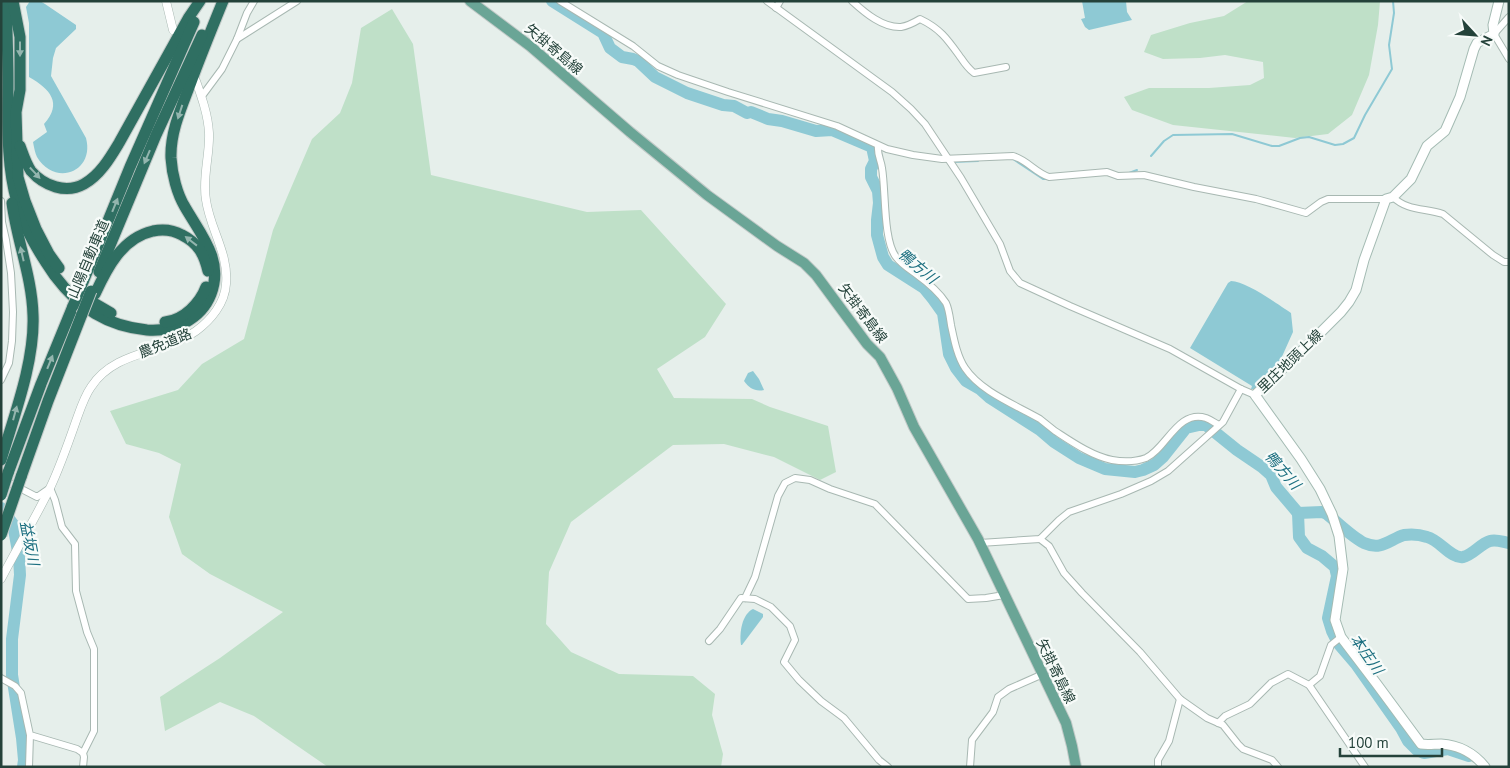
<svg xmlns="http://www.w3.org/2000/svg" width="1510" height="768" viewBox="0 0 1510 768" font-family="'PT Sans','Noto Sans JP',sans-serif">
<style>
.green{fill:#bfe0c8}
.water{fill:#8ec9d4}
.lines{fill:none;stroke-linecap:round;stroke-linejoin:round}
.stream{stroke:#8ec9d4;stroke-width:2}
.river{stroke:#8ec9d4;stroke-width:12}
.minor-casing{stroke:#a8b8b2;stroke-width:8}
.tertiary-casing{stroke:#a8b8b2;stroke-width:9}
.secondary-casing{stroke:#a4bbb3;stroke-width:11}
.primary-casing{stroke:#c2cac8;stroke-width:12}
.motorway-casing{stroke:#c2cac8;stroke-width:13}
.minor{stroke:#fff;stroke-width:6}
.tertiary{stroke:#fff;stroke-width:8}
.secondary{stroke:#fff;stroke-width:9}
.primary{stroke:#6aa596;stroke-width:10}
.motorway{stroke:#2f6f62;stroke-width:11}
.motorway-bridge-casing{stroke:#c2cac8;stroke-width:13;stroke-linecap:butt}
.motorway-bridge{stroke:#2f6f62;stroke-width:11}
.oneway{fill:#93b5ae}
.labels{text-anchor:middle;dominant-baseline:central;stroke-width:4.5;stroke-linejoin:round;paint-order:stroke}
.street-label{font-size:14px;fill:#24423a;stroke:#f7fbf9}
.water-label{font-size:15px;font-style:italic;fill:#1c6f80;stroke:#f7fbf9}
</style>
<rect width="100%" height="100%" fill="#e6efeb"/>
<g class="green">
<polygon points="1248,1 1380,1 1378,25 1369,75 1352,115 1328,134 1295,138 1173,125 1132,110 1124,97 1149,88 1209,88 1250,85 1264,78 1263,62 1225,55 1200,58 1163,59 1144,52 1151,35 1190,23 1224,16"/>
<polygon points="392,9 413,44 431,175 587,212 641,210 726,304 705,337 657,369 674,398 752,399 770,407 828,426 836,472 820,480 774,457 724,444 673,445 571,522 549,572 546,624 571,652 619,674 693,676 715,694 712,715 723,754 721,767 328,767 254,716 220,702 165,731 160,697 220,658 283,612 210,574 182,554 169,517 181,464 159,453 126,444 110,411 178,390 202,364 244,339 273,230 312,139 340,113 352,83 361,28"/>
</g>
<g class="water">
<path d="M30,1H40L45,4L76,25V29L56,48L53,58L51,76L86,138C95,172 55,187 37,157C35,153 34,147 33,142L47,132L44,124C63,103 50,89 29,77V23L26,7Z"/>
<polygon points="1082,1 1126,1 1127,12 1132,20 1089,30 1085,27 1081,19 1085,18"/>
<path d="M1231,281C1246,281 1277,304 1291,313L1293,332L1280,361L1290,357L1254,389H1251L1252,386L1190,348L1228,283Z"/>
<path d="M753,371L759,379L764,390C755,392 749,388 744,381L748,373Z"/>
<path d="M753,609L763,614V617L742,645H741C739,633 742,614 753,609Z"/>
</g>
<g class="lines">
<g class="stream">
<polyline points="1151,156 1164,141 1173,135 1232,134 1272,146 1279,146 1300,138 1309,137 1335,145 1343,144 1354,138 1365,115 1392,69 1389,45 1394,13 1393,1"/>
<polyline points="1013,159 1043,179 1049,179"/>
<polyline points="953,162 978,161"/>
<polyline points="1129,173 1137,170"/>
</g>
<g class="river">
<polyline points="552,1 603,33 610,48 622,57 633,59 638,61 655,77 687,93 723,105 734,106 747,113 751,112 768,119 782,121 816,131 832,130 872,147 875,161 871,169 871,177 878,191 879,203 877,220 877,235 883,257 888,265 924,288 933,299 943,313 949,354 956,368 966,381 980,389 990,398 1040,430 1054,442 1079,458 1105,469 1135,472 1143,470 1154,465 1163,457 1186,428 1199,425 1206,425 1237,450 1262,467 1271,475 1276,487 1298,513"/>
<polyline points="1,508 13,524 19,557 20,575 12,639 12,675 22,738 24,760 23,767"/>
<polyline points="1298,513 1299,537 1307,548 1322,556 1335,567 1337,576 1328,618 1332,631 1338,643 1356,664 1401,728 1408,741 1417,750 1424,753 1448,749 1469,756"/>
<path d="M1298,513L1322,512L1327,514C1338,523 1352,537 1364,543C1382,551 1390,539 1404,535C1411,534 1421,535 1427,537C1440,540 1451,559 1463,557C1473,555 1480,544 1490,541C1496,539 1503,542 1509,543"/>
</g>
<defs>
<g id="minor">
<path d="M560,1L633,46L658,66L678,75L728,92L837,126L887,149L913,155L942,159L1013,156C1027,160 1036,173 1049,177L1107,172L1118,176L1144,175L1194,187L1256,199L1306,213L1321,202L1328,199H1386"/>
<polyline points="767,1 892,92 911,109 925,124 961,178 1000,244 1010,271 1020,283 1070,306 1170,349 1241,389 1255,395"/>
<path d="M852,1C865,13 883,28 901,27C907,26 915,22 920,19C941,29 948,40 961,58C965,64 969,69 974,73L1006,67"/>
<polyline points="776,8 780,1"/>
<polyline points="1509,17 1494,34 1509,59"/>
<polyline points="237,39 247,13 254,1"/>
<polyline points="202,96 222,69 237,39 297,1"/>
<path d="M878,146C877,154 881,160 882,168C886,191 883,240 896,257C901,264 909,269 916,274C927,282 939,292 946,303C949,309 950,319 951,325C954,339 957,356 965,368C981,392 1016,405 1040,419C1045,423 1050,427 1055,431C1072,442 1092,456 1112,460C1123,462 1135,462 1146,458C1166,449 1178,409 1206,418C1211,420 1215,423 1219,425"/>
<path d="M1393,197C1407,211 1425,208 1443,214L1493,255L1504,262H1509"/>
<polyline points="1,201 2,222 6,240 11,273 13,312 12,341 9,363 1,380"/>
<polyline points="4,480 37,497 50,488 55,500 62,527 75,544 76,591 87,632 94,649 94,731 83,753 84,757 83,767"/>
<polyline points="1040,539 1049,546 1064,573 1082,593 1140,652 1180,699 1207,718 1223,725 1238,744 1243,749 1272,760 1278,767"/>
<polyline points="980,543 1040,539 1059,520 1069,512 1121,494 1151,481 1168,471 1223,422 1241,389"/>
<polyline points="745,598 755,577 778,496 785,483 795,478 810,480 830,489 875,504 968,599 986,598 1004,595"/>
<polyline points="709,641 720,629 741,598 755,599 771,607 790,626 795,640 784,662 799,680 821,701 844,718 879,760 888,767"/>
<polyline points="1,678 15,686 21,693 30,735 77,749 83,753"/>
<polyline points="1309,685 1320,676 1331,645 1341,637"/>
<polyline points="1218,723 1225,716 1250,704 1271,683 1288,674 1309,685 1365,767"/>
<polyline points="29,767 30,735"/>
<polyline points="970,767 972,740 993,712 998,697 1009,689 1043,674"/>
<polyline points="1158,767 1158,760 1169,741 1180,699"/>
</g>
<g id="tertiary">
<polyline points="166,1 173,30"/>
<path d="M1,579C17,548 35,519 50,488C60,467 68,444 76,421C80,410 84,397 91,387C115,350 163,354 196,331C211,320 225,303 226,284C229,254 210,229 206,200C202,178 210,155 209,133C208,115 202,98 196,81"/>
</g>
<path id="secondary" d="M1485,767C1474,753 1458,745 1441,744C1434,744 1428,745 1421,744L1376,683L1341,637L1335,620L1343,569L1339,536L1332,514L1320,489L1301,459L1255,395L1314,339L1341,312L1349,302L1356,290L1364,260L1386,199L1393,197L1411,179L1427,146L1445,131L1460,97L1474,49L1477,43L1494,34L1493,25L1499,1"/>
<polyline id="primary" points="470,1 530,46 630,132 707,195 777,246 804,263 816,275 867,344 880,357 897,388 914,427 978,539 1066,723 1072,746 1076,767"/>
<g id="motorway">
<path d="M6,1C7,29 8,57 8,84C8,123 6,164 17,202C24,229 39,253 55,276C79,308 107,326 147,330C173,332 201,320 211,294C224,260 201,235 185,207C177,194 172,174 171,158C170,132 182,106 191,82C201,55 212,28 223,1"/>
<polyline points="13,1 20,37 20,90 16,112 18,177 25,201 36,229 49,254 59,268"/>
<path d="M20,146C23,154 26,164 31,171C44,186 66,194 84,184C100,175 110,158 119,143L189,17L200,1"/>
<polyline points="99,272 156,135 202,35"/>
<polyline points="83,282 130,167 194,22"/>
<polyline points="81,293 87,299 111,313"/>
<path d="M95,294C107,268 122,238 153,231C163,229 173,230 182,235C198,243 204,254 208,271"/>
<path d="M165,322C184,320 200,303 206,287"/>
<path d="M1,460C14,416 35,361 33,315C32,277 17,241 12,203"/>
<polyline points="8,473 41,384 73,306"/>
<polyline points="21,477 48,401 82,314"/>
</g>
</defs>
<use href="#minor" class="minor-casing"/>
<use href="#tertiary" class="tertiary-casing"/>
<use href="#secondary" class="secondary-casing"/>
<use href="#primary" class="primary-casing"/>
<use href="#motorway" class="motorway-casing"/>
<use href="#minor" class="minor"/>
<use href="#tertiary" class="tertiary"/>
<use href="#secondary" class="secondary"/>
<use href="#primary" class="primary"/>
<use href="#motorway" class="motorway"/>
<defs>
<g id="motorway-bridge">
<polyline points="73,306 83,282"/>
<polyline points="82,314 91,291"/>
<polyline points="1,495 8,473"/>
<polyline points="1,535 21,477"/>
</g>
</defs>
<use href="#motorway-bridge" class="motorway-bridge-casing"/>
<use href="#motorway-bridge" class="motorway-bridge"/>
</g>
<defs><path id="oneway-solid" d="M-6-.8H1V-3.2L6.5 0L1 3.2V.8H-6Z" transform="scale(1.25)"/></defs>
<g class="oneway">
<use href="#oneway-solid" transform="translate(20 49) rotate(90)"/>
<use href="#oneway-solid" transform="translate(180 112) rotate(108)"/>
<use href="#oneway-solid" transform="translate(147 157) rotate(113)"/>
<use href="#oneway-solid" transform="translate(35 173) rotate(47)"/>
<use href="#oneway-solid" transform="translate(115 205) rotate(-68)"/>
<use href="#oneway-solid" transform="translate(191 241) rotate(-142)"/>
<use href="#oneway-solid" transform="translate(22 254) rotate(-103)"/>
<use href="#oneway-solid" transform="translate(50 362) rotate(-68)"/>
<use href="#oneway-solid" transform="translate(15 413) rotate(-75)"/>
</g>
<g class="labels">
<g class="street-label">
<text transform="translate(554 49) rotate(40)">矢掛寄島線</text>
<text transform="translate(88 259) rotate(-67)">山陽自動車道</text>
<text transform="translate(863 313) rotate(53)">矢掛寄島線</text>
<text transform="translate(165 343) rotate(-22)">農免道路</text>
<text transform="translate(1290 361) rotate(-44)">里庄地頭上線</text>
<text transform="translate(1056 671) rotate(64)">矢掛寄島線</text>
</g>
<g class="water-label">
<text transform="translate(918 266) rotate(40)">鴨方川</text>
<text transform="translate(1283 470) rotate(49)">鴨方川</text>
<text transform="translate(30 543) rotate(79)">益坂川</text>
<text transform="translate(1367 654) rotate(55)">本庄川</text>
</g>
</g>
<rect width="1510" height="768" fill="none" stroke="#24423a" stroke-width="5"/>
<g transform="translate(1475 35) rotate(116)" stroke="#f7fbf9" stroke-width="4" paint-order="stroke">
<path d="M0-4L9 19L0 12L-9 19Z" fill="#24423a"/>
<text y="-8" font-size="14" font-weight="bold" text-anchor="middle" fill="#24423a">N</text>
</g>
<path d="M1340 748v8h102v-8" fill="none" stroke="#24423a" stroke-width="2.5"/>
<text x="1348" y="748" font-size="15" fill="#24423a" stroke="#f7fbf9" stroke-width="4" paint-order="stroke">100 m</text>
</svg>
